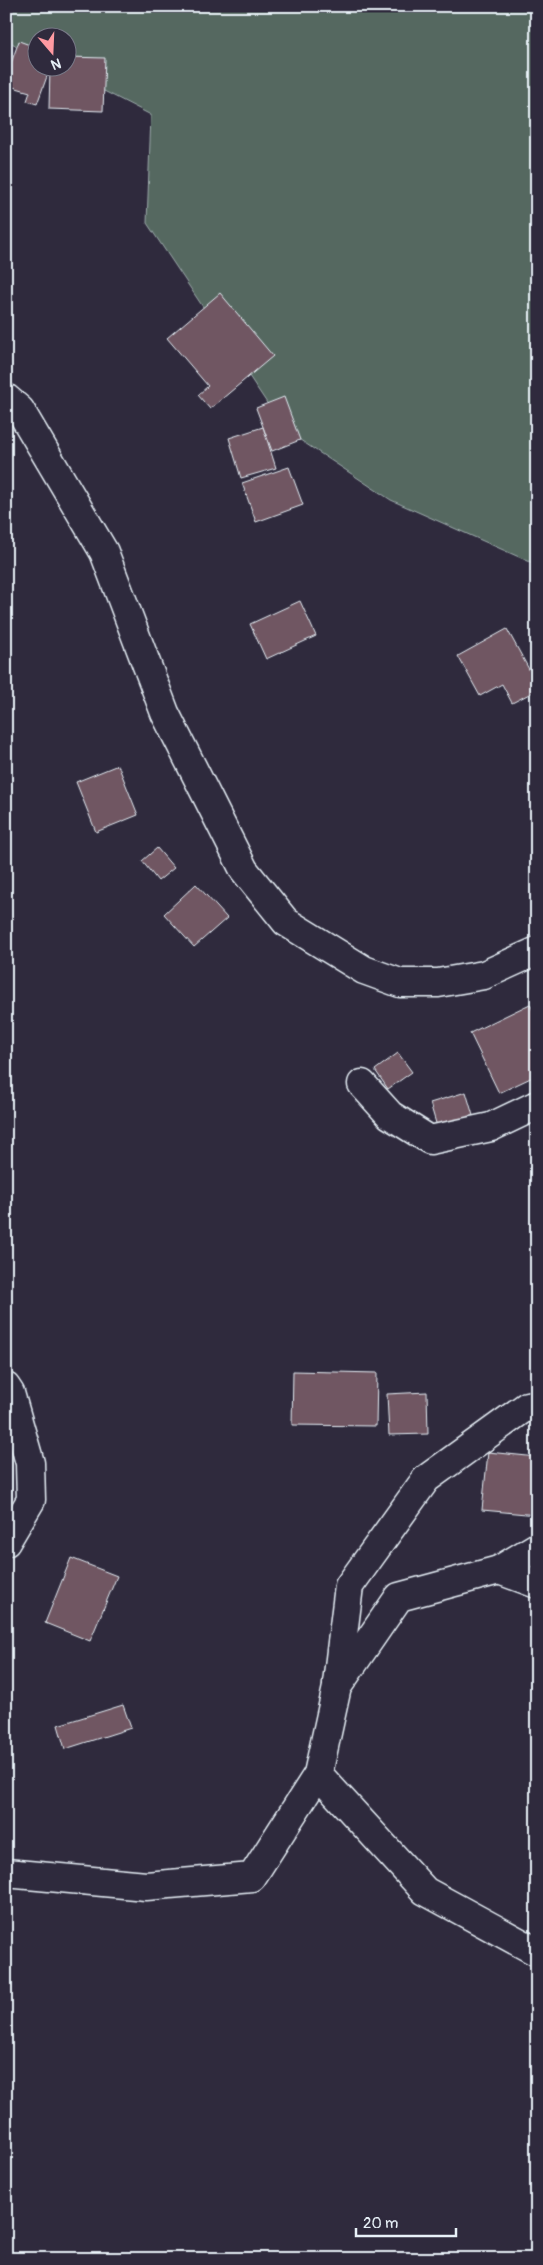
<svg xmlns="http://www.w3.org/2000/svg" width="543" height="2265" viewBox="0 0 543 2265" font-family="Pangolin,sans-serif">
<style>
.green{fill:#546861;stroke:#9eacac}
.building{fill:#6f5762;stroke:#e8f1f8}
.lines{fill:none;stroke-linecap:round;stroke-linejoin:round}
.minor-casing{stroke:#e8f1f8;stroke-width:31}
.minor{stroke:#2f2a3d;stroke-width:28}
</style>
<rect width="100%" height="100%" fill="#2f2a3d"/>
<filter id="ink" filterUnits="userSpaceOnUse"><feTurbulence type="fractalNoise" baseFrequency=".02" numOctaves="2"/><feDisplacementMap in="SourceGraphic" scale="10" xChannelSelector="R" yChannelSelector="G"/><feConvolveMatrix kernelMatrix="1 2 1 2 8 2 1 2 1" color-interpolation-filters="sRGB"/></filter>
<g filter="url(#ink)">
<polygon class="green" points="6,6 537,6 537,565 391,500 285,430 147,223 151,115 59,68 68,68 68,38 38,38 37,57 6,40"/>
<g class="building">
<polygon points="19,41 38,48 38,68 50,68 37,104 27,101 30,92 6,85 6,77"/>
<polygon points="68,57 105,58 103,111 49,109 50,68 68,68"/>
<polygon points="220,293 273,356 210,409 198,395 208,386 167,338"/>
<polygon points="284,397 300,440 272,451 256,408"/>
<polygon points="263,427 276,468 241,478 229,438"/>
<polygon points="289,467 303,505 256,522 242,483"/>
<polygon points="300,601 316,636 266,659 250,624"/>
<polygon points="507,629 537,684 537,690 512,703 502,684 480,696 458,656"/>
<polygon points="118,765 138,815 96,832 76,782"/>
<polygon points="157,848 174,868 158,881 142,861"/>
<polygon points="196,884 227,918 194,947 164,914"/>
<polygon points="530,1004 537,1018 537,1075 499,1093 470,1033"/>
<polygon points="398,1053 412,1072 388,1089 375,1070"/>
<polygon points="466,1092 474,1119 438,1130 430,1103"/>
<polygon points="293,1371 377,1373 376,1426 292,1425"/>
<polygon points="427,1392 428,1434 389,1435 387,1394"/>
<polygon points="488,1452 537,1457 537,1515 482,1510"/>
<polygon points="71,1558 117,1576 90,1641 45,1623"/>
<polygon points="123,1705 131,1728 65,1749 58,1725"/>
</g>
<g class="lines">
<defs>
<g id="minor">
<polyline points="6,398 20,410 104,552 165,713 244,870 286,922 364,970 400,983 438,983 484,975 537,951"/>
<polyline points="362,1084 390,1115 430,1140 491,1127 537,1105"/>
<polyline points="6,1387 10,1393 30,1463 31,1500 6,1542"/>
<polyline points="499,1570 537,1547"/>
<polyline points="337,1683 349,1586 426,1479 527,1406 537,1405"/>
<polyline points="318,1774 425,1891 537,1952"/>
<polyline points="6,1873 146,1886 252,1877 318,1774 337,1687 399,1597 499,1570 537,1584"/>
</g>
</defs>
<use href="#minor" class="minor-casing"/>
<use href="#minor" class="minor"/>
</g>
</g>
<rect width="543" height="2265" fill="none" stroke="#2f2a3d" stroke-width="25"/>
<rect x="12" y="12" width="518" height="2240" fill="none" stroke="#e8f1f8" stroke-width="2" filter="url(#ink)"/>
<g transform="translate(52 52) rotate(161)"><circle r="24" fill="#2f2a3d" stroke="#797a88"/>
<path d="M0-4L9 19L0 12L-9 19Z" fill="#ff9aa2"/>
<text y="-8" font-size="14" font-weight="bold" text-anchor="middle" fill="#e8f1f8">N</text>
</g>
<path d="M356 2228v8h100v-8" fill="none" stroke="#e8f1f8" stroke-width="2.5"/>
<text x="363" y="2228" font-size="15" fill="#e8f1f8" stroke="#2f2a3d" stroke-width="4" paint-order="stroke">20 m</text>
</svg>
